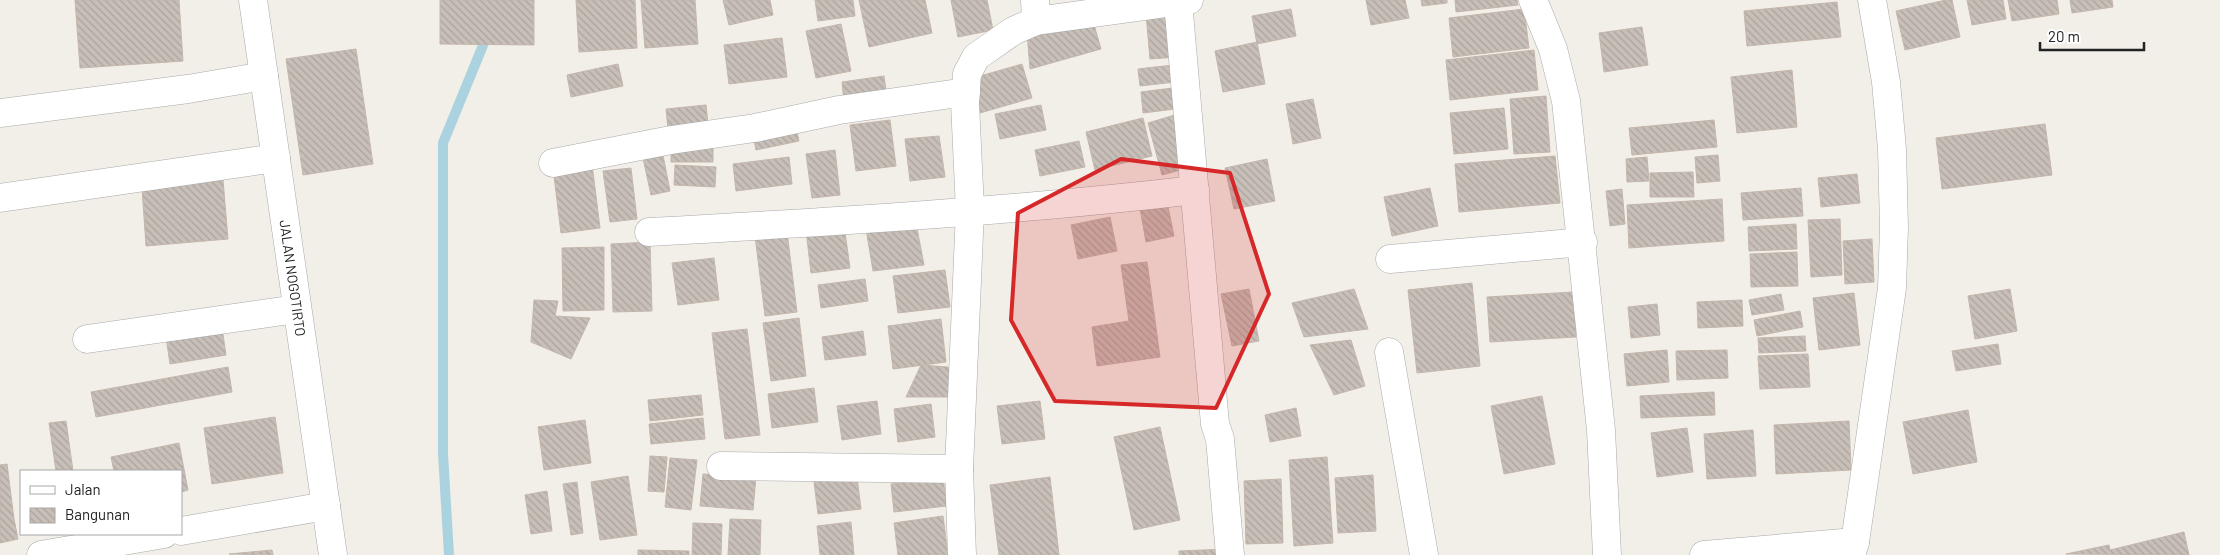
<svg xmlns="http://www.w3.org/2000/svg" width="2220" height="555" viewBox="0 0 2220 555" font-family="Barlow,sans-serif">
<style>
.lines{fill:none;stroke-linecap:round;stroke-linejoin:round}
.stream{stroke:#aad3df;stroke-width:10}
.building{fill:url(#building-back-hatch);stroke:#c4b6ab}
.minor-casing{stroke:#a9a9a9;stroke-width:29}
.minor{stroke:#fff;stroke-width:28}
.marked{fill:#d62828;fill-opacity:0.2;stroke:#d62828;stroke-width:4;stroke-linejoin:round}
.labels{text-anchor:middle;dominant-baseline:central;stroke-width:5;stroke-linejoin:round;paint-order:stroke}
.street-label{font-size:14px;fill:#222;stroke:#fff}
</style>
<defs>
<pattern id="building-back-hatch" width="6" height="6" patternUnits="userSpaceOnUse" patternTransform="scale(1.25)"><rect width="6" height="6" fill="#c7bfb8"/><path d="M-1 5l2 2M0 0l6 6M5-1l2 2" fill="none" stroke="#aba49e"/></pattern>
</defs>
<rect width="100%" height="100%" fill="#f2efe9"/>
<g class="lines">
<polyline class="stream" points="449,555 443,454 443,143 488,33"/>
</g>
<g class="building">
<polygon points="75,0 179,0 183,61 80,68"/>
<polygon points="440,0 534,0 534,45 440,44"/>
<polygon points="576,0 635,0 637,48 579,52"/>
<polygon points="641,0 695,0 698,44 645,48"/>
<polygon points="723,0 770,0 773,15 729,25"/>
<polygon points="815,0 853,0 855,16 818,21"/>
<polygon points="859,0 925,0 932,33 869,47"/>
<polygon points="951,0 987,0 993,30 958,37"/>
<polygon points="1366,0 1405,0 1409,18 1371,25"/>
<polygon points="1421,0 1447,0 1447,3 1422,6"/>
<polygon points="1455,0 1517,0 1518,5 1456,12"/>
<polygon points="1946,0 1952,0 1960,37 1905,50 1896,11"/>
<polygon points="1967,0 2003,0 2006,19 1972,25"/>
<polygon points="2008,0 2057,0 2059,14 2012,21"/>
<polygon points="2070,0 2112,0 2113,7 2072,13"/>
<polygon points="1837,2 1841,37 1747,46 1744,11"/>
<polygon points="1291,9 1296,36 1257,44 1252,16"/>
<polygon points="1524,9 1529,48 1453,57 1449,18"/>
<polygon points="1175,12 1178,57 1150,59 1146,14"/>
<polygon points="1093,21 1101,49 1030,69 1027,32"/>
<polygon points="841,24 851,71 816,78 806,31"/>
<polygon points="1642,27 1648,65 1604,72 1599,33"/>
<polygon points="782,38 787,77 729,84 724,45"/>
<polygon points="1257,42 1265,84 1223,92 1215,51"/>
<polygon points="356,49 373,164 303,175 286,59"/>
<polygon points="1534,50 1538,90 1450,100 1446,60"/>
<polygon points="618,64 623,86 571,97 567,75"/>
<polygon points="1022,64 1032,98 980,113 973,78"/>
<polygon points="1182,64 1184,81 1140,86 1138,69"/>
<polygon points="1792,70 1797,127 1737,133 1731,77"/>
<polygon points="884,76 887,97 844,102 842,82"/>
<polygon points="1180,87 1183,108 1143,113 1141,92"/>
<polygon points="1546,96 1550,152 1514,154 1510,99"/>
<polygon points="1313,99 1321,138 1293,144 1286,104"/>
<polygon points="706,105 708,124 668,129 666,109"/>
<polygon points="1041,105 1046,130 1000,139 995,114"/>
<polygon points="1504,108 1508,149 1454,154 1450,113"/>
<polygon points="1178,114 1188,168 1162,175 1148,123"/>
<polygon points="1143,118 1152,156 1095,170 1086,132"/>
<polygon points="890,120 896,166 856,171 850,125"/>
<polygon points="1714,120 1717,147 1632,155 1629,128"/>
<polygon points="795,122 799,141 756,150 752,131"/>
<polygon points="2045,124 2052,175 1942,189 1936,138"/>
<polygon points="939,136 945,177 910,181 905,139"/>
<polygon points="713,140 713,162 671,162 671,141"/>
<polygon points="1079,141 1085,167 1040,176 1035,150"/>
<polygon points="661,145 670,191 651,195 641,149"/>
<polygon points="835,150 840,195 812,198 806,154"/>
<polygon points="1718,155 1720,181 1697,183 1695,157"/>
<polygon points="1555,156 1560,203 1459,212 1455,164"/>
<polygon points="789,157 792,184 736,191 733,164"/>
<polygon points="1647,157 1649,181 1627,182 1626,159"/>
<polygon points="1267,159 1275,201 1234,209 1225,168"/>
<polygon points="592,164 600,228 561,233 553,168"/>
<polygon points="675,165 716,167 715,187 674,185"/>
<polygon points="631,168 637,219 610,222 603,171"/>
<polygon points="1693,172 1694,197 1650,197 1650,173"/>
<polygon points="1857,174 1860,203 1821,207 1818,178"/>
<polygon points="223,180 228,239 146,246 142,188"/>
<polygon points="1430,188 1438,226 1392,236 1384,197"/>
<polygon points="1801,188 1803,216 1743,220 1741,193"/>
<polygon points="1622,189 1625,224 1610,226 1606,191"/>
<polygon points="1722,199 1724,241 1629,248 1627,205"/>
<polygon points="1167,202 1174,236 1146,242 1140,208"/>
<polygon points="1110,217 1117,251 1078,259 1071,225"/>
<polygon points="1840,219 1842,275 1811,277 1808,220"/>
<polygon points="916,223 924,265 873,271 866,229"/>
<polygon points="1796,224 1797,249 1749,251 1748,227"/>
<polygon points="844,225 850,268 811,273 806,230"/>
<polygon points="787,232 797,312 765,316 755,236"/>
<polygon points="1872,239 1874,282 1845,284 1843,241"/>
<polygon points="650,242 652,311 613,312 611,244"/>
<polygon points="604,247 604,310 563,311 562,248"/>
<polygon points="1797,252 1798,286 1751,287 1750,254"/>
<polygon points="714,258 719,300 678,305 672,263"/>
<polygon points="1147,262 1160,357 1097,366 1092,327 1129,321 1121,265"/>
<polygon points="945,270 950,307 898,313 893,276"/>
<polygon points="865,279 868,301 821,308 818,285"/>
<polygon points="1472,283 1480,366 1417,373 1408,290"/>
<polygon points="1249,289 1259,341 1232,346 1221,294"/>
<polygon points="1354,289 1368,329 1304,337 1292,303"/>
<polygon points="2010,289 2017,331 1975,339 1968,296"/>
<polygon points="1573,292 1576,337 1490,342 1487,297"/>
<polygon points="1854,293 1860,345 1819,350 1813,298"/>
<polygon points="1781,294 1784,310 1752,315 1749,300"/>
<polygon points="534,300 558,301 555,316 590,318 571,359 531,342"/>
<polygon points="1742,300 1743,326 1698,328 1697,302"/>
<polygon points="1657,304 1660,335 1631,338 1628,307"/>
<polygon points="1800,311 1803,327 1757,336 1754,320"/>
<polygon points="799,318 806,376 771,381 763,323"/>
<polygon points="941,319 946,362 893,369 888,326"/>
<polygon points="221,321 226,355 170,364 165,330"/>
<polygon points="747,329 760,435 725,439 712,333"/>
<polygon points="863,331 866,355 825,360 822,337"/>
<polygon points="1805,336 1806,351 1759,353 1758,338"/>
<polygon points="1351,340 1365,386 1334,395 1310,345"/>
<polygon points="1998,344 2001,364 1956,371 1952,351"/>
<polygon points="1667,350 1669,382 1627,386 1624,354"/>
<polygon points="1727,350 1728,378 1677,380 1676,351"/>
<polygon points="1808,354 1810,387 1760,389 1758,356"/>
<polygon points="921,365 948,367 953,380 949,397 906,397"/>
<polygon points="228,367 232,392 96,417 91,392"/>
<polygon points="814,388 818,422 772,428 768,394"/>
<polygon points="1714,392 1715,415 1641,418 1640,396"/>
<polygon points="701,395 703,415 650,421 648,400"/>
<polygon points="1542,396 1555,464 1504,474 1491,406"/>
<polygon points="877,401 881,434 842,440 837,406"/>
<polygon points="1040,401 1045,439 1002,444 997,406"/>
<polygon points="931,404 935,437 898,442 894,409"/>
<polygon points="1296,408 1301,436 1270,442 1265,415"/>
<polygon points="1968,410 1977,462 1913,474 1903,422"/>
<polygon points="275,417 283,473 212,484 204,428"/>
<polygon points="703,418 705,439 651,444 649,424"/>
<polygon points="585,420 591,463 544,470 538,427"/>
<polygon points="66,421 73,471 56,471 49,423"/>
<polygon points="1849,421 1851,470 1776,474 1774,425"/>
<polygon points="1160,427 1180,520 1134,530 1114,437"/>
<polygon points="1687,428 1693,472 1657,477 1651,433"/>
<polygon points="1753,430 1756,476 1707,479 1704,434"/>
<polygon points="179,443 188,490 181,492 181,471 114,471 111,457"/>
<polygon points="650,456 667,457 664,492 648,491"/>
<polygon points="1327,457 1333,543 1294,546 1289,460"/>
<polygon points="670,458 697,460 691,510 665,507"/>
<polygon points="7,464 14,519 18,539 0,543 0,465"/>
<polygon points="703,474 756,477 753,510 700,506"/>
<polygon points="1373,475 1376,531 1338,533 1335,478"/>
<polygon points="628,476 637,535 600,540 591,482"/>
<polygon points="857,477 861,509 818,514 814,482"/>
<polygon points="1050,477 1059,555 999,555 990,485"/>
<polygon points="943,478 947,506 894,512 891,484"/>
<polygon points="1281,479 1283,543 1246,544 1244,481"/>
<polygon points="577,482 583,533 571,535 563,484"/>
<polygon points="547,491 552,531 531,534 525,495"/>
<polygon points="943,516 948,555 898,555 894,523"/>
<polygon points="730,519 761,520 760,555 728,555"/>
<polygon points="851,522 854,555 820,555 817,526"/>
<polygon points="693,523 722,524 721,555 692,555"/>
<polygon points="2184,532 2189,555 2066,554 2109,545 2110,550"/>
<polygon points="1227,549 1227,555 1179,555 1179,551"/>
<polygon points="272,550 273,555 229,554"/>
<polygon points="638,550 689,551 689,555 638,555"/>
</g>
<g class="lines">
<defs>
<g id="minor">
<polyline points="253,0 333,555"/>
<polyline points="1533,0 1553,49 1566,101 1601,430 1607,555"/>
<polyline points="1178,2 1215,424 1220,439 1230,555"/>
<polyline points="1036,21 1189,0"/>
<polyline points="0,113 188,89 264,76"/>
<polyline points="553,163 671,140 755,128 839,110 966,92"/>
<polyline points="0,198 276,158"/>
<path d="M649,232C831,222 1014,211 1195,190"/>
<polyline points="1390,259 1583,242"/>
<polyline points="87,339 297,309"/>
<polyline points="1389,352 1424,555"/>
<polyline points="721,466 959,469"/>
<polyline points="181,531 326,506"/>
<polyline points="41,555 164,534"/>
<polyline points="962,555 959,469 970,210 965,103 967,74 976,57 1013,31 1036,21 1035,0"/>
<polyline points="1704,555 1855,542"/>
<polyline points="1851,555 1855,542 1892,288 1894,227 1892,149 1886,82 1872,0"/>
</g>
</defs>
<use href="#minor" class="minor-casing"/>
<use href="#minor" class="minor"/>
</g>
<path class="marked" d="M1121,159L1230,173L1269,294L1216,408L1055,401L1011,320L1018,213Z"/>
<g class="labels">
<g class="street-label">
<text transform="translate(293 278) rotate(82)">JALAN NOGOTIRTO</text>
</g>
</g>
<rect x="20" y="470" width="162" height="65" fill="#ffffff" stroke="#a7a7a7"/>
<rect x="30" y="486" width="25" height="8" fill="#ffffff" stroke="#a7a7a7"/>
<text x="65" y="495" font-size="15" fill="#222222">Jalan</text>
<rect x="30" y="508" width="25" height="15" fill="url(#building-back-hatch)" stroke="#a7a7a7"/>
<text x="65" y="520" font-size="15" fill="#222222">Bangunan</text>
<path d="M2040 42v8h104v-8" fill="none" stroke="#222222" stroke-width="2.5"/>
<text x="2048" y="42" font-size="15" fill="#222222" stroke="#ffffff" stroke-width="4" paint-order="stroke">20 m</text>
</svg>
